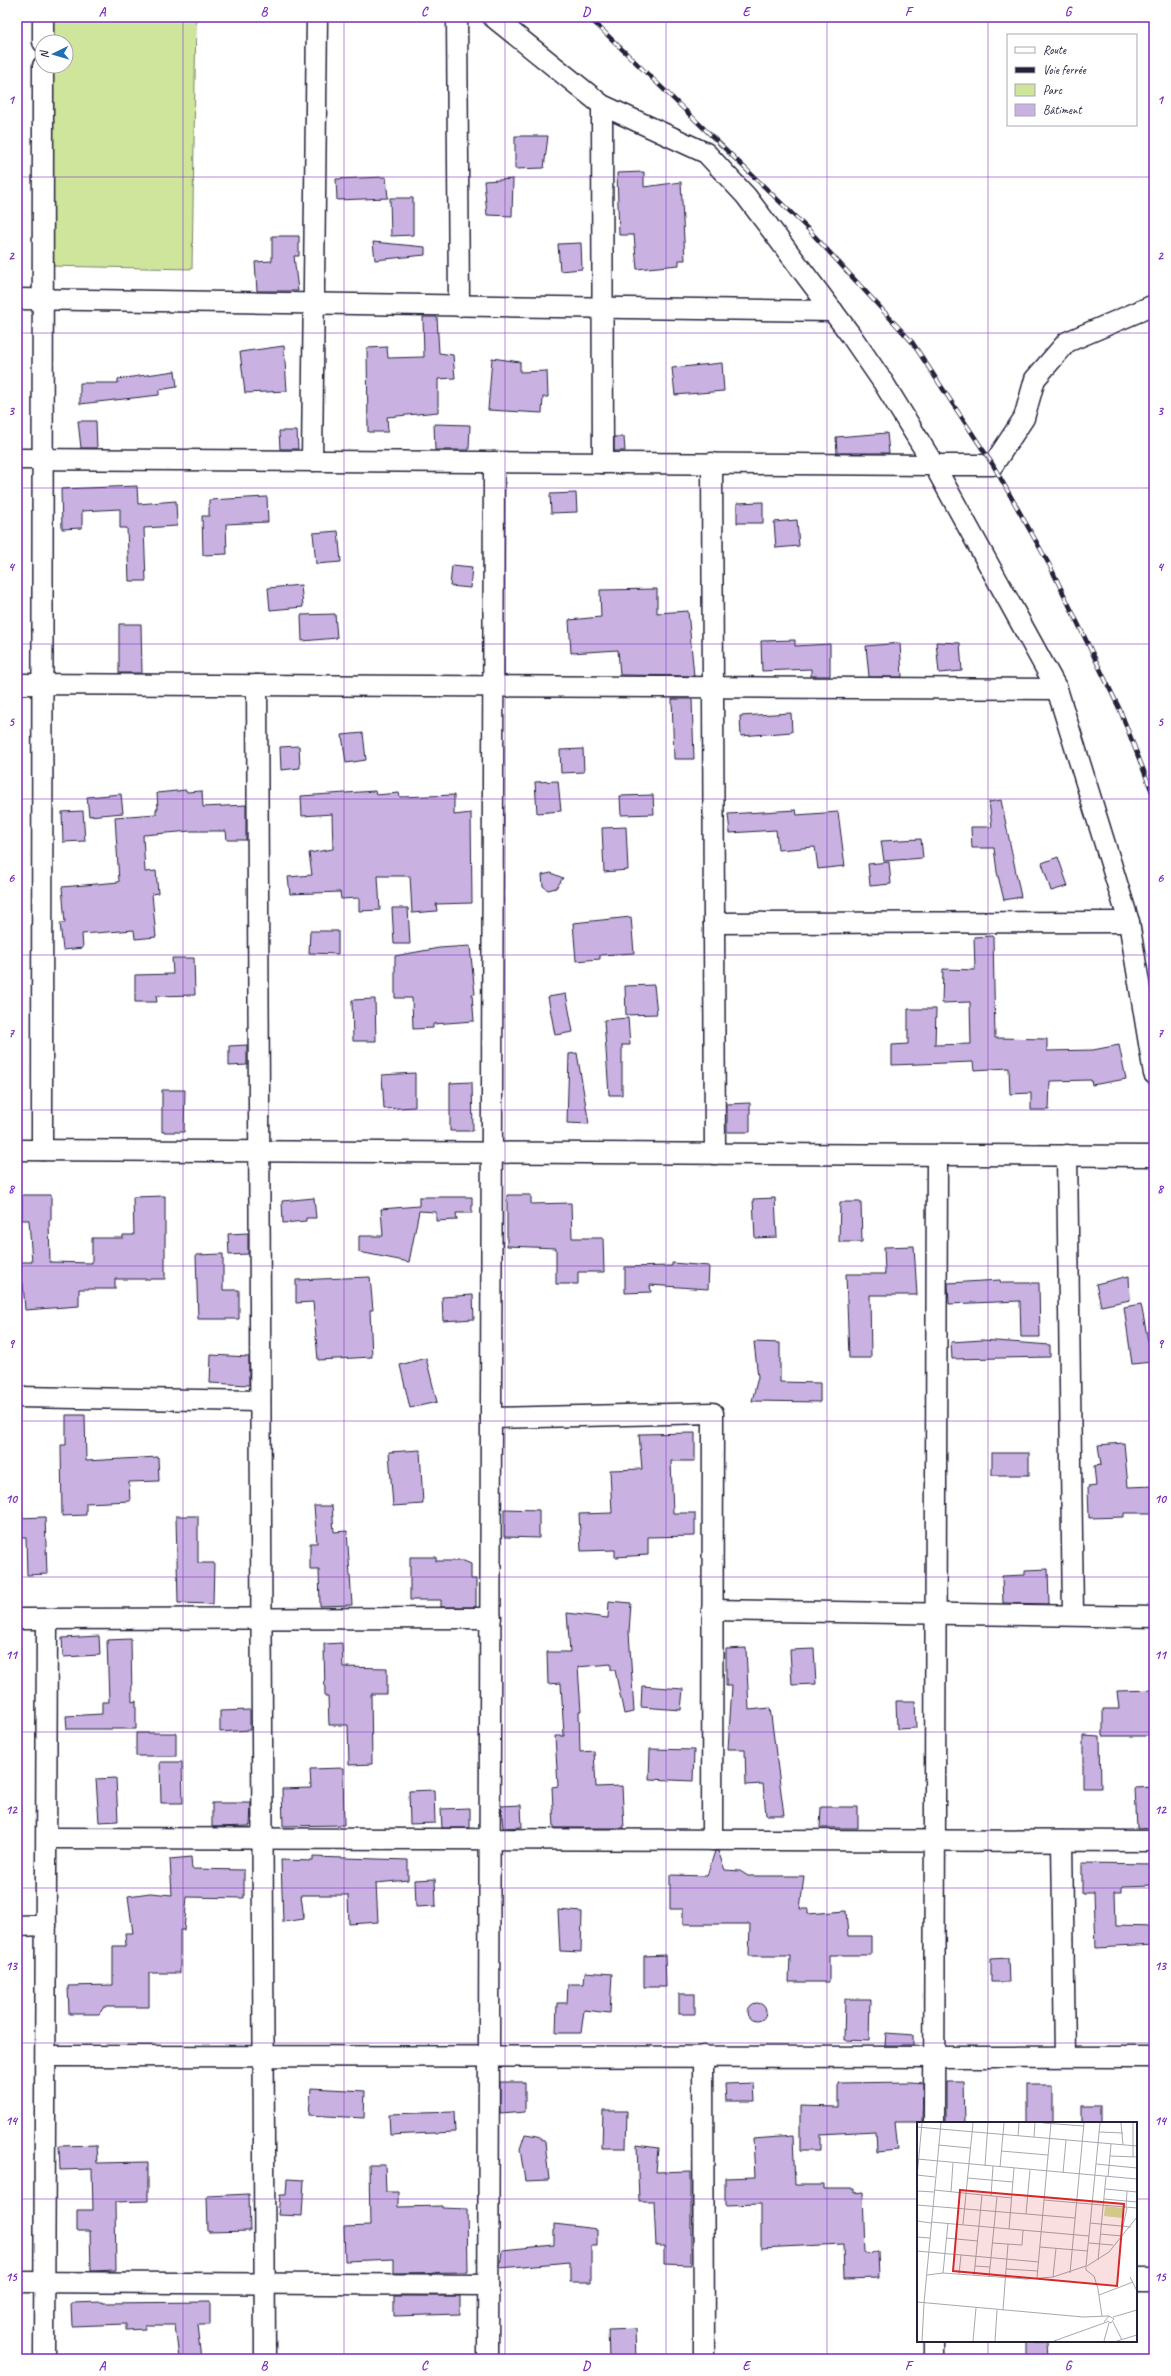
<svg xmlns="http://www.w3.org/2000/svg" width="1171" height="2376" viewBox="0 0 1171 2376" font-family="Caveat,sans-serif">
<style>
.green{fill:#cfe59b;stroke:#78846b}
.building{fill:#c9b2e2;stroke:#22223b}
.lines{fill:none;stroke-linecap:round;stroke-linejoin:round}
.street-casing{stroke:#22223b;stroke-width:23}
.street{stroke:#fff;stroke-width:20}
.rail-casing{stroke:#22223b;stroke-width:4.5}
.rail{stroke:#fff;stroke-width:3;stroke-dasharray:9;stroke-linecap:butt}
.grid{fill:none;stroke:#7b2cbf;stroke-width:1;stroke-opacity:0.55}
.inset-road{fill:none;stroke:#a7a7b1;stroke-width:1}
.view{fill:#d62828;fill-opacity:0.15;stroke:#d62828;stroke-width:2}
.inset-edge{fill:none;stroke:#22223b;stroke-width:2}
.neatline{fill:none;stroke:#7b2cbf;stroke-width:1.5}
.grid-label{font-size:13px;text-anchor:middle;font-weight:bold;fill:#7b2cbf}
</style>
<rect width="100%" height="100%" fill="#fff"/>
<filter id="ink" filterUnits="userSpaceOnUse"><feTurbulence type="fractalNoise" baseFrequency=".025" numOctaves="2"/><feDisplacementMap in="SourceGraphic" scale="8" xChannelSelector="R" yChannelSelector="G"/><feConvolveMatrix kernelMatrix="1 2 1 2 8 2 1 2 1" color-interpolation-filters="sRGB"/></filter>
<g filter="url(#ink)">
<polygon class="green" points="53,17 196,17 192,269 49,266 52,66 66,66 66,42 52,42"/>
<g class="building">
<polygon points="515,136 548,136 544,168 515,169"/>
<polygon points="644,172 644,187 681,182 685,260 679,260 679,265 637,269 634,235 619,235 617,173"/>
<polygon points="386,177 388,198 337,200 336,179"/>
<polygon points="513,179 512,216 487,215 484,181"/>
<polygon points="390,198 413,198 413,235 391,236"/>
<polygon points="272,236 299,236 299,256 294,256 298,291 257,291 255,262 272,261"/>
<polygon points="373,242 425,247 425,255 375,260"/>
<polygon points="581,243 582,269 560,271 558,244"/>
<polygon points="423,317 437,317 439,353 453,355 455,378 438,379 438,412 387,417 388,432 368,432 367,348 387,347 388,358 424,357"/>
<polygon points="284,346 287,391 245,393 240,352"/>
<polygon points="492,358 520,362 520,372 547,371 548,397 543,397 542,413 488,410"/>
<polygon points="722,363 724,391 675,395 672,368"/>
<polygon points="175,371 177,387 159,390 159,395 80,404 80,383 118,383 118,379"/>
<polygon points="78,421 96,421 97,448 81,448"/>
<polygon points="434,424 470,425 469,450 435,450"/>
<polygon points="279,431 297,431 298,449 280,449"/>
<polygon points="887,433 889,453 837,453 836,437"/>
<polygon points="614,437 624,437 625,451 614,451"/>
<polygon points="137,486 138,504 176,501 177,526 144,528 146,581 129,581 127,528 120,528 120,509 82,511 82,528 62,529 61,489"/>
<polygon points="576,493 577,512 551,513 550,494"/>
<polygon points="267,497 268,522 226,524 227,554 203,555 202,516 209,516 209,500"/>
<polygon points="763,502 763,523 737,523 737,503"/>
<polygon points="797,520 799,546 776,548 774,522"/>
<polygon points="338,531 341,562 316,564 313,533"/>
<polygon points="452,565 472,567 470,588 450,586"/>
<polygon points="301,585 303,607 270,610 268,588"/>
<polygon points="657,589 657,613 688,611 694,676 620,675 618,650 571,653 569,620 601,617 600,590"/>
<polygon points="335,614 337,638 302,641 301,615"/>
<polygon points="119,624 141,624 142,673 119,673"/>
<polygon points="795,640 795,646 830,644 830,676 811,676 811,669 762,671 761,641"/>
<polygon points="936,642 960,643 962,671 939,673"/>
<polygon points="900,643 902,677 869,677 866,646"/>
<polygon points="672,699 692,699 694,759 674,759"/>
<polygon points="791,713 792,732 741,736 740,716"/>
<polygon points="363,733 366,760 346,763 342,735"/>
<polygon points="299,746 300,768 281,770 280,747"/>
<polygon points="583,749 584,772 561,773 560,750"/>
<polygon points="558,781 561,811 537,813 535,782"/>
<polygon points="186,790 187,792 202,791 203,807 246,805 246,840 227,840 226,831 191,831 143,835 145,872 156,871 158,893 152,894 156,937 135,939 134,930 82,934 83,948 63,950 60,923 65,923 62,887 119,882 115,817 156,814 156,809 158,809 157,793"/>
<polygon points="375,791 376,795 399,793 400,797 454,795 454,815 471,813 472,903 436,904 437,911 412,913 410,876 378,876 380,910 359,911 359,898 341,899 340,892 290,894 288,877 312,875 309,853 333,849 332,814 302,816 301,796"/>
<polygon points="121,794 123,813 89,816 87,797"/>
<polygon points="653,795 654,814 621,815 620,796"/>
<polygon points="1001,800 1021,897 1004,900 997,872 994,848 972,848 971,827 992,827 989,802"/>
<polygon points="796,810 797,815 838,812 845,866 818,869 815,847 778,850 776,830 730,833 728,814"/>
<polygon points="83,811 85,841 63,842 62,812"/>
<polygon points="626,827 628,870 604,872 602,828"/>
<polygon points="921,839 923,858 884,861 881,841"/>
<polygon points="1058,857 1068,886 1051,891 1042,863"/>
<polygon points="889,862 891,884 870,886 868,864"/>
<polygon points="551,873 563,878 556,888 548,890 543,886 542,875"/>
<polygon points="392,908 408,908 410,944 394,944"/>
<polygon points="631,917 634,953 600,955 600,959 576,961 573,923"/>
<polygon points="310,931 338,931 338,954 309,953"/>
<polygon points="993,936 995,1038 1047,1039 1047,1051 1093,1050 1119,1045 1126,1079 1092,1085 1091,1080 1050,1081 1049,1110 1031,1110 1031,1093 1010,1094 1009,1068 974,1070 973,1062 892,1065 892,1045 908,1044 908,1009 936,1009 935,1045 971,1044 970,1002 942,1003 943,969 975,970 974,937"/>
<polygon points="470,946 475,994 472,994 474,1021 433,1024 433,1028 413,1029 412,998 395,998 395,956 439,948"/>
<polygon points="172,958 194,958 195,995 156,996 157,1002 135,1002 135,975 173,974"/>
<polygon points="654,985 657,1014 626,1015 625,986"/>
<polygon points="566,994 573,1032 555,1035 548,997"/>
<polygon points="375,999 376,1041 353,1041 352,1000"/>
<polygon points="628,1018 630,1045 622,1045 622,1095 609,1095 604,1020"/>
<polygon points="247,1045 247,1065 229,1066 229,1046"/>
<polygon points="577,1053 589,1124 567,1123 569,1054"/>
<polygon points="415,1073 415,1107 384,1109 382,1075"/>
<polygon points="472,1082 473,1131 450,1131 450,1083"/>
<polygon points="162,1090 185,1090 184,1132 162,1132"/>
<polygon points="750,1103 750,1132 727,1132 727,1104"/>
<polygon points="22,1195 51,1195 51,1220 49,1220 50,1262 92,1263 92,1238 123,1238 123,1235 134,1235 133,1197 165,1196 165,1279 115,1279 115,1289 79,1289 79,1306 25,1310 23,1283 20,1283 20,1262 32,1262 29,1220 22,1220"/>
<polygon points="507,1195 531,1195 531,1204 571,1203 572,1238 603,1238 604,1272 578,1272 578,1284 556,1284 556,1248 507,1246"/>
<polygon points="419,1197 472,1197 472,1213 456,1213 457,1220 436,1221 436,1212 419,1211 409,1262 359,1252 359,1236 383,1236 381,1209 419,1206"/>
<polygon points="314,1198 316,1218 306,1218 306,1221 283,1223 282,1201"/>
<polygon points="775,1198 777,1237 755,1238 753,1199"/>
<polygon points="840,1202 861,1202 862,1242 839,1242"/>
<polygon points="248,1233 248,1254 229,1255 228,1234"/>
<polygon points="914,1246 917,1295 870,1295 871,1358 849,1358 846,1274 885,1274 884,1247"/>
<polygon points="223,1254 223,1290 239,1290 239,1319 198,1319 196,1255"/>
<polygon points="672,1263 709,1266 708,1289 650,1285 651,1292 625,1293 625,1267 672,1266"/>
<polygon points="1129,1276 1130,1300 1101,1306 1096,1284"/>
<polygon points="370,1277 373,1310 370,1310 372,1357 318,1360 313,1302 296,1303 296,1280"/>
<polygon points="1000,1280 1001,1283 1039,1283 1040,1337 1021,1337 1020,1301 949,1304 948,1283"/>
<polygon points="473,1295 474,1319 443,1321 442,1297"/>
<polygon points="1141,1304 1152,1362 1132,1364 1124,1307"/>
<polygon points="982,1340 1050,1345 1050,1357 952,1359 951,1342"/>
<polygon points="754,1342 780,1343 780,1382 820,1383 820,1402 752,1401 758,1377"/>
<polygon points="211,1355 249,1357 249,1385 210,1383"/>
<polygon points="426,1358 437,1402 410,1408 400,1365"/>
<polygon points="66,1415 85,1415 86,1461 158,1457 159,1481 129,1482 130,1501 86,1503 86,1515 62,1516 61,1445 66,1445"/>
<polygon points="695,1433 695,1461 671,1461 673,1513 695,1513 695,1536 648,1537 648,1555 615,1557 615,1550 581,1551 579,1514 612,1513 610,1470 642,1469 639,1434"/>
<polygon points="1124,1443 1128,1487 1154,1486 1154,1513 1124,1513 1124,1517 1089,1518 1088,1487 1096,1486 1094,1466 1101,1465 1098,1445"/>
<polygon points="420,1450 423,1504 393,1506 389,1452"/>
<rect x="992" y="1453" width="37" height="22"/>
<polygon points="314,1506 332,1506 334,1532 347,1531 352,1605 320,1606 319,1570 310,1570 310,1543 317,1543"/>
<polygon points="504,1509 539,1510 539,1538 504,1537"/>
<polygon points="176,1516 198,1516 198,1563 214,1563 213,1604 178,1603"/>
<polygon points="45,1517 47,1574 27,1575 26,1538 17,1538 17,1518"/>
<polygon points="410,1557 436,1557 436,1561 464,1561 471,1564 471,1579 476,1579 476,1607 441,1607 441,1600 410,1600"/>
<polygon points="1048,1569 1049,1604 1003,1603 1002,1576 1025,1575 1025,1570"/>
<polygon points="609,1601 631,1603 629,1632 634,1712 624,1714 615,1670 611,1670 611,1664 578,1667 581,1711 579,1711 580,1752 594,1751 596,1787 622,1786 624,1828 554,1828 552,1787 558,1786 555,1736 564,1736 561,1683 548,1684 547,1652 570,1652 567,1613 608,1618"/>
<polygon points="99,1636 100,1655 63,1657 62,1638"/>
<polygon points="131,1639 132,1702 136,1701 136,1729 67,1729 66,1716 102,1714 102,1702 109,1702 107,1640"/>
<polygon points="342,1643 343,1667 387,1668 387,1694 371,1694 372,1764 349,1765 348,1725 329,1725 328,1697 325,1697 324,1644"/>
<polygon points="746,1648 749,1710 770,1708 784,1815 766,1815 763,1784 746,1785 745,1749 728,1749 732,1686 726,1686 726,1649"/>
<polygon points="814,1649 816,1684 792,1685 790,1650"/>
<polygon points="642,1686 683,1689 681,1710 641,1707"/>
<polygon points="1154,1690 1154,1736 1103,1736 1103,1709 1119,1709 1117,1691"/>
<polygon points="896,1701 915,1701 916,1728 897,1729"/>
<polygon points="250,1710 250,1730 220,1732 220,1711"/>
<rect x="136" y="1733" width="40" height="23"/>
<polygon points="1083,1736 1100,1737 1101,1788 1083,1788"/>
<polygon points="650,1749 694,1750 693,1781 649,1779"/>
<polygon points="160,1762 182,1762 183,1803 161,1803"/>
<polygon points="343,1768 344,1825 283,1826 282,1789 311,1788 310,1769"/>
<polygon points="116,1778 118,1821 99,1822 96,1779"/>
<polygon points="1154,1787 1154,1828 1137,1829 1135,1788"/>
<polygon points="434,1790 435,1823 410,1824 409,1791"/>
<polygon points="212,1803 251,1803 250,1826 212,1827"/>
<polygon points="521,1805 522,1827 503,1828 501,1806"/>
<polygon points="821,1807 858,1807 858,1828 820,1828"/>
<polygon points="470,1808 470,1828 442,1828 441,1809"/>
<polygon points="715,1851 718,1851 725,1870 740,1871 748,1876 804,1876 800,1909 808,1909 808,1914 846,1911 848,1936 871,1936 871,1955 829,1955 829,1982 789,1982 790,1956 749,1956 750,1924 683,1924 683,1909 670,1909 670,1875 707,1876"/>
<polygon points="191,1857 192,1869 244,1870 244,1898 187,1897 184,1930 180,1930 180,1973 149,1973 149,2007 104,2007 99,2014 69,2014 68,1986 113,1985 113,1946 126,1946 125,1933 133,1933 128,1896 150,1893 172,1895 170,1859"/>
<polygon points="313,1857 408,1860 408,1880 376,1883 378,1922 349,1924 348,1895 301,1895 304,1919 283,1922 281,1860 313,1861"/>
<polygon points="1082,1863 1154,1864 1154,1885 1122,1886 1122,1892 1115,1892 1116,1926 1154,1927 1154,1945 1096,1948 1094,1893 1082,1893"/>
<polygon points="435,1879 436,1906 416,1907 415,1880"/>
<polygon points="558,1910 582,1912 581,1952 560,1951"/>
<polygon points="665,1955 666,1987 644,1987 644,1956"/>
<polygon points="1008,1958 1009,1982 991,1982 991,1959"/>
<polygon points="585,1972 612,1974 610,2013 584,2010 581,2033 556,2033 557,2003 567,2003 568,1984 584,1984"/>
<rect x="679" y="1994" width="16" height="20"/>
<polygon points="845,1999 870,1999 869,2041 844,2040"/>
<circle cx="757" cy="2012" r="9"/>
<polygon points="886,2033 913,2035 913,2045 885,2045"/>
<polygon points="500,2082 525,2082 525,2112 500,2114"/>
<polygon points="911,2082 923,2083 922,2122 895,2122 898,2150 876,2152 875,2131 820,2134 820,2151 800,2151 800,2106 838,2107 838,2083"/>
<polygon points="946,2082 964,2082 965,2123 946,2123"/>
<polygon points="754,2083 755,2101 726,2101 725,2084"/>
<rect x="1027" y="2085" width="24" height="38"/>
<polygon points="311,2088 365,2091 364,2118 309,2115"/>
<rect x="1082" y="2105" width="20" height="18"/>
<polygon points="603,2111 627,2111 626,2148 602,2148"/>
<polygon points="454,2112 455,2132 390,2135 389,2114"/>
<polygon points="525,2134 538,2136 545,2142 549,2180 525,2181 520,2149"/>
<polygon points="793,2136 795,2185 824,2185 824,2189 854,2189 854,2193 863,2192 865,2253 878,2252 879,2278 844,2279 843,2244 761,2248 761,2204 725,2205 725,2178 755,2177 753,2139"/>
<polygon points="96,2145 97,2163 148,2162 148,2201 115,2202 116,2270 91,2271 90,2231 77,2231 77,2210 93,2210 92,2169 60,2170 59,2146"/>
<polygon points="637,2145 658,2148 656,2172 691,2171 691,2265 664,2264 664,2246 656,2246 654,2201 639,2201"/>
<polygon points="369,2165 385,2165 386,2192 398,2192 398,2207 442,2206 442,2208 467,2209 468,2272 394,2273 394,2259 345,2261 344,2227 370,2226"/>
<polygon points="287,2179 304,2180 302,2216 278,2215 280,2195 286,2195"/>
<polygon points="249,2194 250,2231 208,2232 207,2196"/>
<polygon points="554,2224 597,2229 597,2246 591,2246 591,2282 570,2282 570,2262 500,2268 502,2250 554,2245"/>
<polygon points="394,2296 460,2296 460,2314 394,2316"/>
<polygon points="103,2302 103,2303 210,2302 210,2325 197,2325 201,2359 179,2359 175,2325 145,2325 145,2329 126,2330 126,2324 72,2326 71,2303"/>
<polygon points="635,2329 636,2359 609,2359 608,2330"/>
<polygon points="1026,2341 1048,2341 1049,2359 1026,2359"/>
</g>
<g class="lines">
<defs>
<g id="street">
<polyline points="457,17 459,306"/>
<polyline points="493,17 602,105 706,153 746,196 850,334 883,382 934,465"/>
<polyline points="43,42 43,17"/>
<polyline points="602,105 603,463"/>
<polyline points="17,299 833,311"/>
<polyline points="1154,305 1067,342 1035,379 1024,418 993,465 934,465 1057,689 1129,922 1154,1074"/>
<polyline points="17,459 934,465"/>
<polyline points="312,461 317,17"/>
<polyline points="712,463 715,1154"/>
<polyline points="17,684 1057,689"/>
<polyline points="257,685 265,2359"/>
<polyline points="714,923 1129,922"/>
<polyline points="17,1150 1154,1156"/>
<polyline points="42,1150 43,66"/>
<polyline points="1067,1155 1073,1615"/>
<polyline points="17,1397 260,1401"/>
<polyline points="491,1418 713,1413 712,1840"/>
<polyline points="712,1610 1154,1617"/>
<polyline points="17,1619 491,1618"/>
<polyline points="47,1838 1154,1841"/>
<polyline points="1062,1841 1065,2056"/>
<polyline points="17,1926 46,1925"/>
<polyline points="46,2056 1154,2057"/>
<polyline points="703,2056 704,2359"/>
<polyline points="934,2123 937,1155"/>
<polyline points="1136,2280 1154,2280"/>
<polyline points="17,2282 488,2285"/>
<polyline points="44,2359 47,1619"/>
<polyline points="488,2359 494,462"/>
<polyline points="934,2359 934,2341"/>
</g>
</defs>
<use href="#street" class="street-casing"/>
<use href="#street" class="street"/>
<defs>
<polyline id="rail" points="587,17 597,25 808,229 912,342 993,465 1050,566 1120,710 1154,797"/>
</defs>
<use href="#rail" class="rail-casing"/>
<use href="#rail" class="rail"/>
</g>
</g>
<path class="grid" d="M183,17V2359M344,17V2359M505,17V2359M666,17V2359M827,17V2359M988,17V2123M17,177H1154M17,333H1154M17,488H1154M17,644H1154M17,799H1154M17,955H1154M17,1110H1154M17,1266H1154M17,1421H1154M17,1577H1154M17,1732H1154M17,1888H1154M17,2043H1154M17,2199H918M1136,2199H1154M988,2341V2359"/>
<g transform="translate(917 2122)">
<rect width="220" height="220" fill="#fff"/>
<path d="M188,84L206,86L205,96L187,94Z" fill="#cfe59b"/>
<path class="inset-road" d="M126,1L167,4M204,1L206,23M216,1V35M0,5L220,24M182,10L206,11M101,14L102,1M117,15L118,1M21,23L53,26M84,29L131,33M193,34L220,35M0,37L220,57M179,42L220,46M68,44L71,1M83,45L87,1M146,51L149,18M0,53L18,55M0,55L5,1M191,55L194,22M50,56L96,60M188,67L220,70M17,68L95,76M0,69L17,70M34,70L36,41M74,74L76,44M187,77L220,80M127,78L220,86M0,83L158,96M209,86L210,69M109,92L113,48M0,99L14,101M14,100L172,114M173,101L214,105M46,102L56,1M206,104L210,86M92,107L97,46M183,112L205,114M0,115L13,116M29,116L61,119M75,121L105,123L106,108M172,121L196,123M123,125L171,129M0,129L122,140M181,138L189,54M58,144L73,145M169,144L183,1M170,144L192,130L220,95M89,147L121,149M26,151L31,101M153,151L167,1M42,152L44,133M10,153L26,151L109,157L136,155L169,144V148L177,154L181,167L185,194M57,154L65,73M72,155L80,75M136,155L139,126M213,155L220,169M120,156L134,1M182,173L216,160M0,180L166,195L192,194M7,181L24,1M86,188L91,122M196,195L220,188M187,200L192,194L197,197L194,201L190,199M196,200L205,218M5,219L7,181M56,219L59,186M78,219L80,188M137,219L190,200M187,219L192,201M200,219L220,213"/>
<path class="view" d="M43,68L207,82L200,164L36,149Z"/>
<rect width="220" height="220" class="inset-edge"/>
</g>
<rect width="1171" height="2376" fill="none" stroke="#fff" stroke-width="44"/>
<rect x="1007" y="34" width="130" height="92" fill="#ffffff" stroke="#a7a7b1"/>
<rect x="1015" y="47" width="20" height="6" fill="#ffffff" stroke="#a7a7b1"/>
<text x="1043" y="54" font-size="12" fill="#22223b">Route</text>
<rect x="1015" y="67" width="20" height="6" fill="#22223b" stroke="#a7a7b1"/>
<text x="1043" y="74" font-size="12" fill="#22223b">Voie ferrée</text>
<rect x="1015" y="84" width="20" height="12" fill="#cfe59b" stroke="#a7a7b1"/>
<text x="1043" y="94" font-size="12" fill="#22223b">Parc</text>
<rect x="1015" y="104" width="20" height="12" fill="#c9b2e2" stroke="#a7a7b1"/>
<text x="1043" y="114" font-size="12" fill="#22223b">Bâtiment</text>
<g transform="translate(54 54) rotate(265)"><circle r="19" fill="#ffffff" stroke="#a7a7b1"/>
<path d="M0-3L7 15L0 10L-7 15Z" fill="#1f6fb2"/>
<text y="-6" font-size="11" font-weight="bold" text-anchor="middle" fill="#22223b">N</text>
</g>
<rect x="22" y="22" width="1127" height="2332" class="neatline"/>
<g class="grid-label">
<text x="102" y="16">A</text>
<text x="264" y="16">B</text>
<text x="424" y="16">C</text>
<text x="586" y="16">D</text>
<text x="746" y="16">E</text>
<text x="908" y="16">F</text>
<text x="1068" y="16">G</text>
<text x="11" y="104">1</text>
<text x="1160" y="104">1</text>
<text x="11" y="260">2</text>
<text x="1160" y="260">2</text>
<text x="11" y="415">3</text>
<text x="1160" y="415">3</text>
<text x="11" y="571">4</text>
<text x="1160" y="571">4</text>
<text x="11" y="726">5</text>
<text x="1160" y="726">5</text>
<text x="11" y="882">6</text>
<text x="1160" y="882">6</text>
<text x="11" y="1037">7</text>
<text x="1160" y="1037">7</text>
<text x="11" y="1193">8</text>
<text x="1160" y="1193">8</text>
<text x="11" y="1348">9</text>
<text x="1160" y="1348">9</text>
<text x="11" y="1503">10</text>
<text x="1160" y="1503">10</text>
<text x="11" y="1659">11</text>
<text x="1160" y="1659">11</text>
<text x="11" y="1814">12</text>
<text x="1160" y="1814">12</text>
<text x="11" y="1970">13</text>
<text x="1160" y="1970">13</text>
<text x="11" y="2125">14</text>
<text x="1160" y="2125">14</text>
<text x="11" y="2281">15</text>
<text x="1160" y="2281">15</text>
<text x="102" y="2370">A</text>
<text x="264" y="2370">B</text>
<text x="424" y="2370">C</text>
<text x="586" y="2370">D</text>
<text x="746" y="2370">E</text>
<text x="908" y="2370">F</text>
<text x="1068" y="2370">G</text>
</g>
</svg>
